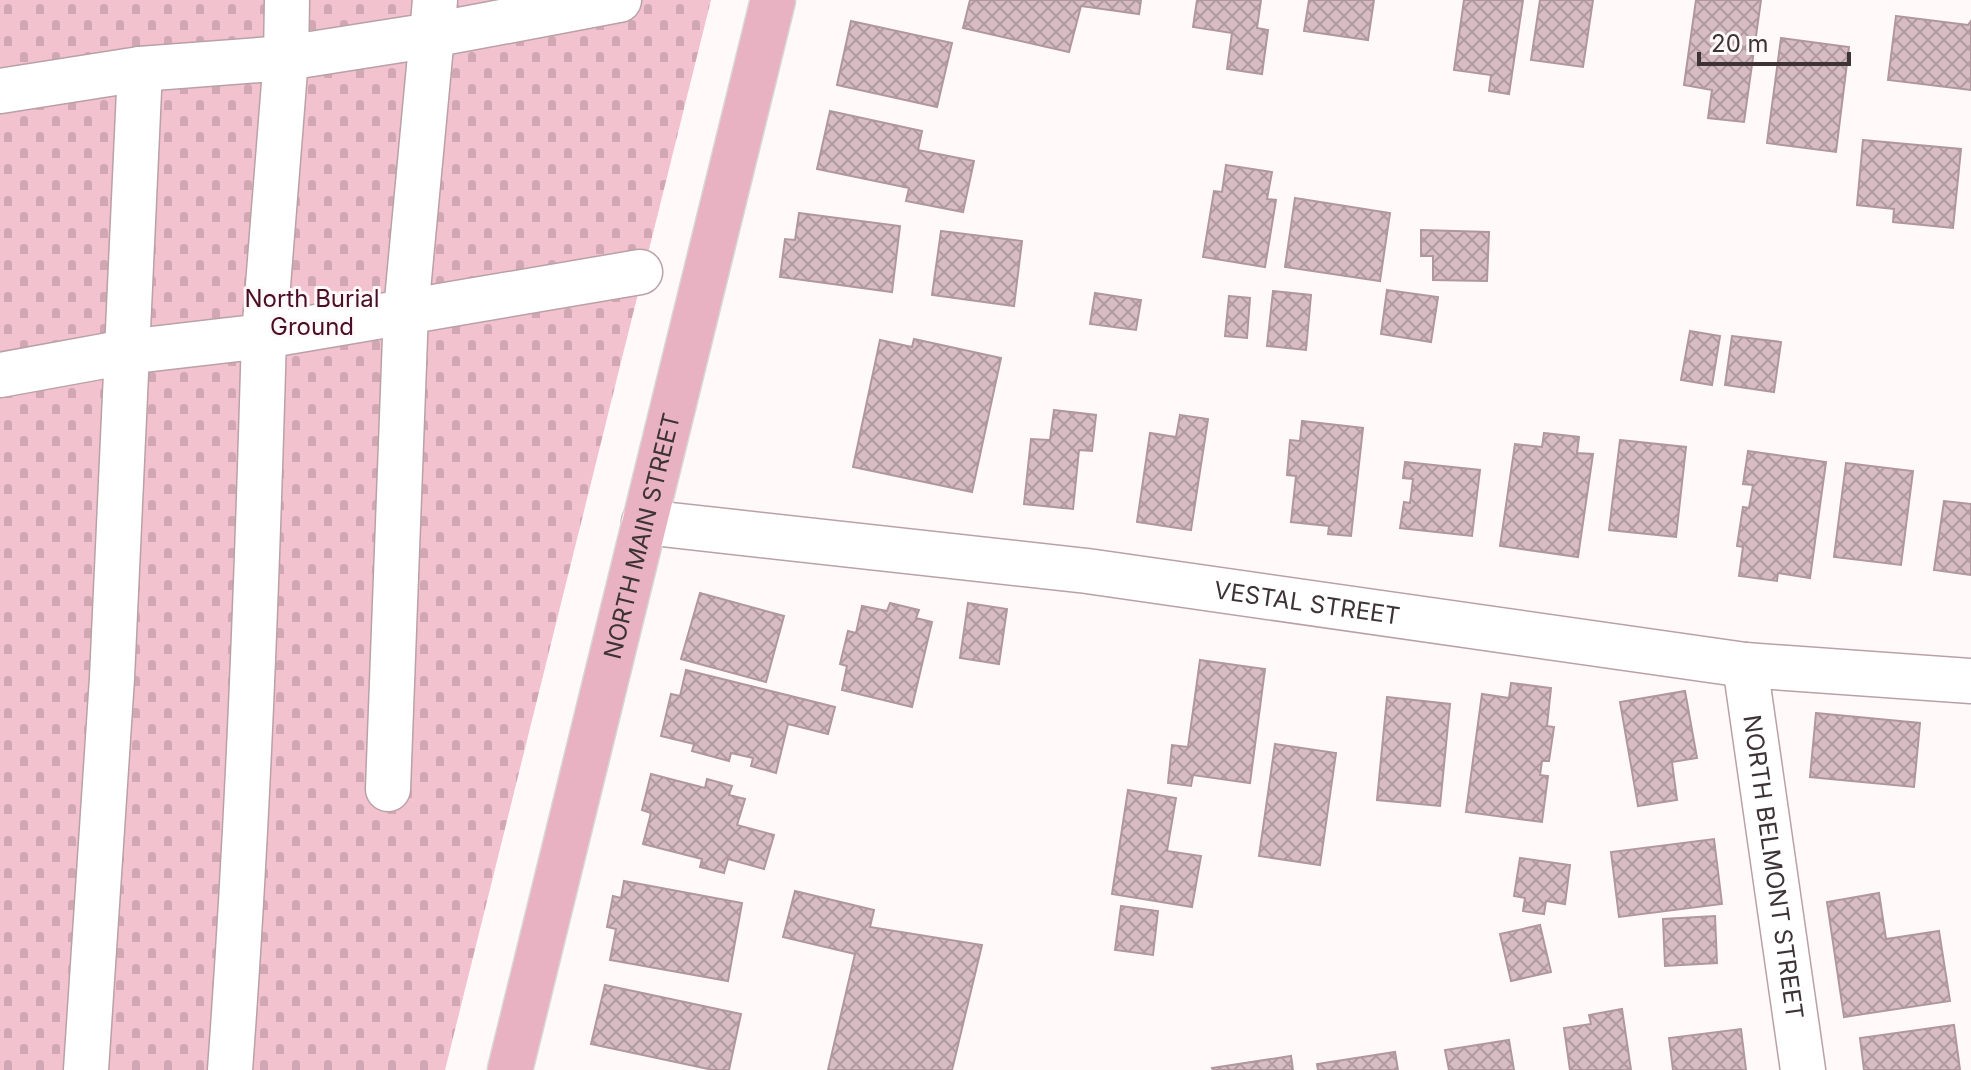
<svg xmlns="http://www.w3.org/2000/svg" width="1971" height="1070" viewBox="0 0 1971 1070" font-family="Inter,sans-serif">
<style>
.cemetery{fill:url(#cemetery-stones)}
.building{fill:url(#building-cross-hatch);stroke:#b0979d;stroke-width:2}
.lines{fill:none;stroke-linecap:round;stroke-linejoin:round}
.minor-casing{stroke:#baa1a7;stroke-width:47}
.major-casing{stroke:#d8d6d7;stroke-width:47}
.minor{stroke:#fff;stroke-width:44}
.major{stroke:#e8b2c2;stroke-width:44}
.labels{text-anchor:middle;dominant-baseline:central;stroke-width:6;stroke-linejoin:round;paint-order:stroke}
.park-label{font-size:24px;fill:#4a0e26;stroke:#fff9fa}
.street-label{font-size:24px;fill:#3d3235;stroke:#fff9fa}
</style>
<defs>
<pattern id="cemetery-stones" width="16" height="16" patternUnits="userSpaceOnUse" patternTransform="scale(2)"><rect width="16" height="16" fill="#f2c2ce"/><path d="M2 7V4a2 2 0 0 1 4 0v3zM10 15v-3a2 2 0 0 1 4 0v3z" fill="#d0a7b2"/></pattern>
<pattern id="building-cross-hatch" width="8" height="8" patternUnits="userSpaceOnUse" patternTransform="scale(2)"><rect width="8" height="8" fill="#d7bdc3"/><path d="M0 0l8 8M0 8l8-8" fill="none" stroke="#b09a9f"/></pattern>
</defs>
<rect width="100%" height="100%" fill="#fff9fa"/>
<polygon class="cemetery" points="0,0 711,0 445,1070 0,1070"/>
<g class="building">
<polygon points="970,0 1141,0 1139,14 1081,6 1069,52 963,28"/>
<polygon points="1197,0 1261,0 1257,28 1268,30 1262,74 1227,69 1232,33 1193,27"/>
<polygon points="1309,0 1374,0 1368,40 1304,31"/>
<polygon points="1464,0 1523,0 1509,94 1489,91 1491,75 1454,70"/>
<polygon points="1540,0 1593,0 1583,67 1531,60"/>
<polygon points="1696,0 1761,0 1744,122 1708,118 1712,90 1684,85"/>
<polygon points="1896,16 1968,25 1971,21 1971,90 1888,80"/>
<polygon points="851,21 952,43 937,107 837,85"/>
<polygon points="1781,38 1849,47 1836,152 1767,143"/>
<polygon points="830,111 922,131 918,150 974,161 963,212 906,201 909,188 817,169"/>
<polygon points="1863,140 1961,149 1953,228 1893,222 1894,209 1857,205"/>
<polygon points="1226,165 1272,172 1267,199 1276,200 1265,267 1203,257 1214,191 1222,192"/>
<polygon points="1295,198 1390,213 1380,281 1285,267"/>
<polygon points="799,213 900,226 892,292 780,277 785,239 795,240"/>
<polygon points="1421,230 1489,232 1487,281 1433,280 1433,256 1421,256"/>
<polygon points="941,231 1022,241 1014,306 932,295"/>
<polygon points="1387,290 1438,297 1431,342 1381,334"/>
<polygon points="1273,291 1311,295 1306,350 1267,346"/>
<polygon points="1095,293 1141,300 1136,330 1090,324"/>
<polygon points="1229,296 1250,298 1247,338 1225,336"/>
<polygon points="1690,331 1720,336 1712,385 1681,380"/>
<polygon points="1732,336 1781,342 1774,392 1725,385"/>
<polygon points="914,339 1001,358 972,492 853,467 880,340 912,347"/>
<polygon points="1054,410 1096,415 1092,451 1079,450 1073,509 1024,504 1031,439 1050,440"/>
<polygon points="1180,415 1208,419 1191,530 1137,522 1150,433 1176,437"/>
<polygon points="1302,421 1363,428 1351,536 1328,534 1329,526 1291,522 1296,476 1287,475 1290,440 1300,441"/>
<polygon points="1544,433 1579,437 1577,453 1593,454 1578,557 1500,546 1515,444 1542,447"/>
<polygon points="1620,440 1686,447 1676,537 1609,530"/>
<polygon points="1748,451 1826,462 1810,578 1778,573 1777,581 1739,576 1743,547 1737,546 1743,507 1749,508 1753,485 1743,484"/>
<polygon points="1405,462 1480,470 1472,536 1400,528 1404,502 1410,503 1413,479 1403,478"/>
<polygon points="1846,463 1913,471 1901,565 1834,557"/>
<polygon points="1944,501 1971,504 1971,575 1934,570"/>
<polygon points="700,593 784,616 766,682 681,659"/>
<polygon points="890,603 919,610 916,618 932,622 912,707 842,690 847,666 840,664 848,631 856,633 862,606 887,611"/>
<polygon points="968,603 1007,609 999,664 960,658"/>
<polygon points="1200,660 1265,669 1250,783 1193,775 1191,786 1168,783 1172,745 1188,747"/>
<polygon points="686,670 835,707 828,734 788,724 776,773 751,766 753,758 731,753 729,761 692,751 694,744 661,736 671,694 680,696"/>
<polygon points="1511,683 1551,688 1547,726 1554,727 1549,761 1542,761 1540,775 1548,776 1542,822 1466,812 1482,694 1509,698"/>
<polygon points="1685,691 1697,758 1672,762 1677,800 1638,806 1620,702"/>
<polygon points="1387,697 1450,704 1440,806 1377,800"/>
<polygon points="1816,713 1920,723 1914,787 1810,777"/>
<polygon points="1275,744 1336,753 1320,865 1259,856"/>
<polygon points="651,774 705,788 707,779 732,786 729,795 745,799 737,825 774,835 764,869 728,859 724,873 700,867 702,859 643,844 651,813 642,810"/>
<polygon points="1128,790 1176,798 1167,851 1201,856 1192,907 1112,894"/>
<polygon points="1714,839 1722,904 1619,917 1611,852"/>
<polygon points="1520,858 1570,865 1565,904 1546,901 1544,914 1523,911 1525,898 1514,896"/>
<polygon points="624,881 742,903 728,981 610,960 616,929 607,927 613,896 621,898"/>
<polygon points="795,891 874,910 870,927 982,945 952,1070 828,1070 855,954 783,937"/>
<polygon points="1879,893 1886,939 1939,931 1950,1001 1844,1017 1827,902"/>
<polygon points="1121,906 1158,911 1153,955 1115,950"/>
<polygon points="1715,916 1717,963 1665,966 1663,919"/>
<polygon points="1540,925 1551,972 1511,981 1500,934"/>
<polygon points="605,985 741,1014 729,1070 713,1070 591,1044"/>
<polygon points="1622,1009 1631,1070 1570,1070 1564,1028 1591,1024 1589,1015"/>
<polygon points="1954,1025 1960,1070 1864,1070 1860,1038"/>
<polygon points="1741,1029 1746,1070 1673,1070 1669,1038"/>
<polygon points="1509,1040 1514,1070 1449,1070 1445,1050"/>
<polygon points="1395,1052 1398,1070 1318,1070 1317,1064"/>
<polygon points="1291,1056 1293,1070 1213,1070 1212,1068"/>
</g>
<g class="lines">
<defs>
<g id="minor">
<polyline points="435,0 432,35 619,0"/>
<polyline points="140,69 286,58 287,0"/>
<polyline points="0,91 140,69 112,678 86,1070"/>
<polyline points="0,375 126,352 264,336 286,58 432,35 406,311 388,789"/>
<path id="s1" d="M644,522L1087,571L1745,665L1971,681"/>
<path id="s2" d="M1745,665L1803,1070"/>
<path d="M230,1070C248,826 257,581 264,336L640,272"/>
</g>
<g id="major">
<path id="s3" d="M510,1070L773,0"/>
</g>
</defs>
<use href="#minor" class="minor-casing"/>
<use href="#major" class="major-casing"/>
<use href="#minor" class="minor"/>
<use href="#major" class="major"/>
</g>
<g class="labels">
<g class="park-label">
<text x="312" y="298">North Burial<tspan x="312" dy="28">Ground</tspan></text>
</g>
<g class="street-label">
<text stroke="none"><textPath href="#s3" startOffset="550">NORTH MAIN STREET</textPath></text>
<text stroke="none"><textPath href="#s1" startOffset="668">VESTAL STREET</textPath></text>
<text stroke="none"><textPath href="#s2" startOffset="204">NORTH BELMONT STREET</textPath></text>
</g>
</g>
<path d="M1699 52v12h150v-12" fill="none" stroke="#3d3235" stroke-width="4"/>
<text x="1711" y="52" font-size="24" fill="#3d3235" stroke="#fff9fa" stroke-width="6" paint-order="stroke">20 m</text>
</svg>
